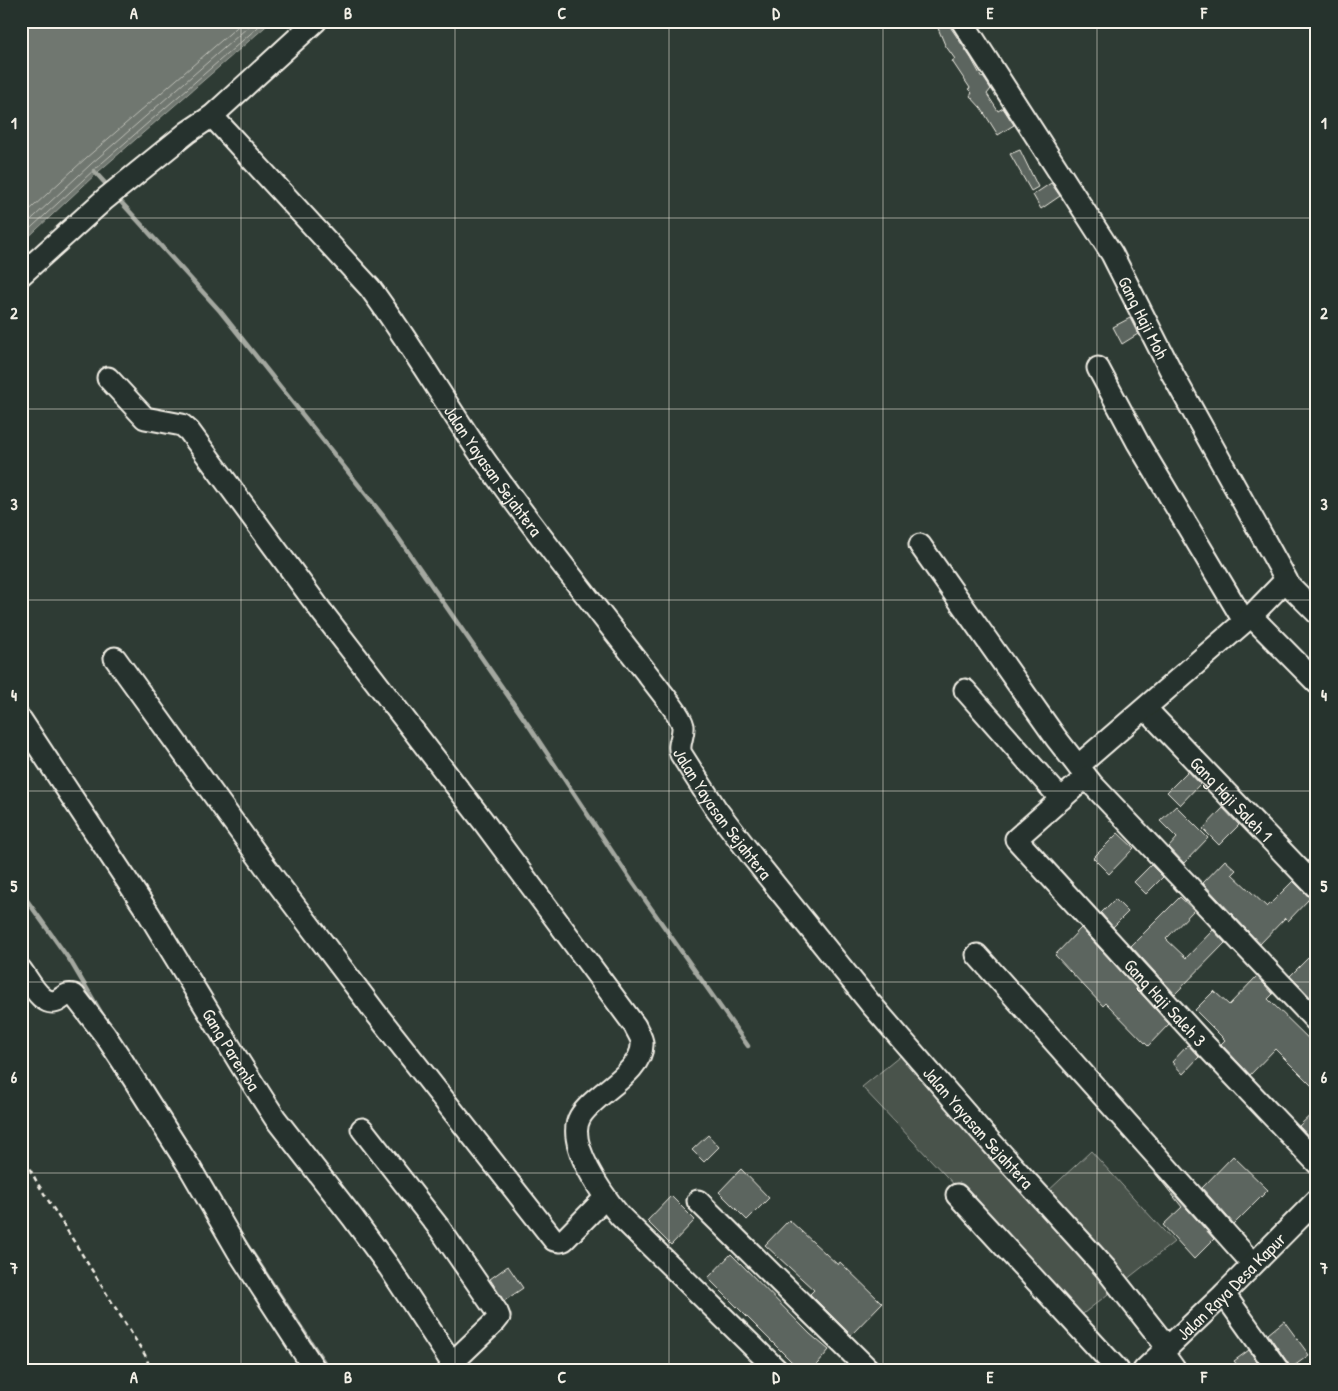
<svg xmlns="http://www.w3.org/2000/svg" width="1338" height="1391" viewBox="0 0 1338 1391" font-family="'Patrick Hand',sans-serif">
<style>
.green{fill:#48524c;stroke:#9ea29a}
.water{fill:#6f7770;stroke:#a4a8a0}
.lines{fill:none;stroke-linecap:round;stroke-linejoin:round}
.shore{stroke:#bfc0b8;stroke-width:1}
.stream{stroke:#a4a8a0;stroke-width:4.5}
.building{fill:#5c655e;stroke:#f4f1e8}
.minor-casing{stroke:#f4f1e8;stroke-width:25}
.path{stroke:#f4f1e8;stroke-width:2.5;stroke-dasharray:5 4;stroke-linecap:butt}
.minor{stroke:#26332d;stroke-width:21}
.grid{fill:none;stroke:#f4f1e8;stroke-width:1;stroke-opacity:0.55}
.labels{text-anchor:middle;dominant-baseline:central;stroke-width:4.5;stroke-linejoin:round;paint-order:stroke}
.street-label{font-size:18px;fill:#f4f1e8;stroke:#26332d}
.neatline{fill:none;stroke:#f4f1e8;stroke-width:2}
.grid-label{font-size:16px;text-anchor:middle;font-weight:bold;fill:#f4f1e8}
</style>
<rect width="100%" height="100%" fill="#2e3b34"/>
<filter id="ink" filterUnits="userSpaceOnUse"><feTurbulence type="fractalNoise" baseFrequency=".02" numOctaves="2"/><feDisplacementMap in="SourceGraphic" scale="10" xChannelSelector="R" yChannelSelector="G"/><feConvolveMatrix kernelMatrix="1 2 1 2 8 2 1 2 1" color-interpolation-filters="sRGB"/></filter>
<g filter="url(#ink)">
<polygon class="green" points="909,1049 1046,1193 1091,1151 1174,1242 1079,1317 862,1087"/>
<polygon class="water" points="21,21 272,21 98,172 21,244"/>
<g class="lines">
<g class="shore">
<polyline points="21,218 86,158 244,21"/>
<polyline points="21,229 91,164 255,21"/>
<polyline points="21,237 95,169 265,21"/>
</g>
<g class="stream">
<polyline points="94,171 105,183"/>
<polyline points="121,202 220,311 384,517 529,726 629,877 748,1046"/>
<polyline points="21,892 71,962 103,1016"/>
<polyline points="241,1236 329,1370"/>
</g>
</g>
<g class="building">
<polygon points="935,21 950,21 951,28 971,58 982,78 983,77 991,89 987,94 998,111 1003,108 1014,125 998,135 981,108 970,96 972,93 968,89 970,88 952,61 955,59 945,45"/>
<polygon points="1020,150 1038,187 1031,191 1010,154"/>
<polygon points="1051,183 1060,196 1041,209 1033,195"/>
<polygon points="1130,318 1138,334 1122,344 1113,327"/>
<polygon points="1188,771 1200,784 1180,805 1167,792"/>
<polygon points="1176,806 1208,838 1184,863 1169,847 1177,838 1160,821"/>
<polygon points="1223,808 1239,825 1219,845 1203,829"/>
<polygon points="1118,833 1134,848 1109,874 1093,858"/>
<polygon points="1225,860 1236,870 1232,874 1267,907 1293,881 1310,898 1288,921 1285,918 1260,944 1203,883"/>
<polygon points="1151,865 1163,877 1146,894 1134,882"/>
<polygon points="1180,897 1194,910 1166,939 1186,958 1213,930 1225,943 1175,994 1131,946"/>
<polygon points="1115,899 1128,912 1113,927 1101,913"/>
<polygon points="1081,928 1169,1024 1148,1046 1106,1003 1103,1006 1055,955"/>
<polygon points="1317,949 1317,1004 1290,976"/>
<polygon points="1257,976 1273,994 1268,999 1317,1047 1317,1091 1275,1049 1250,1075 1221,1044 1225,1040 1195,1010 1214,991 1229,1005"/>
<polygon points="1188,1045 1199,1057 1183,1074 1172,1062"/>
<polygon points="1317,1109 1317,1145 1299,1126"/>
<polygon points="708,1135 719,1147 704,1162 692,1150"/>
<polygon points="1233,1156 1268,1190 1234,1224 1202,1188"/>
<polygon points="741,1169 769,1198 747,1220 719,1192"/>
<polygon points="1155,1173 1214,1239 1194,1259 1163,1225 1182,1207"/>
<polygon points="671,1196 695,1220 671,1245 647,1221"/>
<polygon points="789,1220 838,1265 840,1262 882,1303 851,1335 810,1294 814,1290 765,1245"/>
<polygon points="731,1254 810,1334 829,1350 812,1370 789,1370 793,1363 708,1278"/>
<polygon points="508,1266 523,1288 504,1301 490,1279"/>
<polygon points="1284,1321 1309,1355 1290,1369 1288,1363 1268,1334"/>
<polygon points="1249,1350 1262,1370 1241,1370 1234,1361"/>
</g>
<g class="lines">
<defs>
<g id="minor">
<path id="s1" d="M962,21L1112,254L1173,375L1287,581H1285L1317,613"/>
<path id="s2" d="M212,116L370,288C410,342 443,400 481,455C540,539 606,620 669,702C674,709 681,717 683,726C684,737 677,744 681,754L716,809L755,860L870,1003L981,1131L1105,1268L1167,1347"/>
<polyline points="21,275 105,199 188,132 212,116 316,21"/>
<polyline points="1098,368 1138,443 1244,621"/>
<path d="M108,378L145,418L182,425L189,431L322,612L483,821L635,1026C637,1031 642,1038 642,1043C644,1072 593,1094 580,1117C565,1143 604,1197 620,1216L777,1370"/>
<polyline points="920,545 1056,738 1092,784 1317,1022"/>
<polyline points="1251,616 1317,683"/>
<polyline points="115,658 273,877 375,1012 554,1240 560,1241 564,1240 605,1198"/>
<polyline points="965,690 1061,799"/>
<path id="s3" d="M1146,709L1317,888"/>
<path id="s4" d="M21,720L149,914L241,1065L275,1118L353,1218L389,1267L452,1363L449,1370"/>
<polyline points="1078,766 1251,616 1285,581"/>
<path id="s5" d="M1086,777L1016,839L1203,1043L1317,1163"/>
<polyline points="977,955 1253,1264"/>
<path d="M21,970C29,980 43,1010 59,1000C65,996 67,993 74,995L105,1035L123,1062L190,1168L238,1251L315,1370"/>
<polyline points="362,1129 440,1229 497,1312 499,1317 495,1322 452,1363"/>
<polyline points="957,1195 1118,1370"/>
<polyline points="698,1201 869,1370"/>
<polyline points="1224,1294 1278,1370"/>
<polyline points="1162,1352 1175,1370"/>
<path id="s6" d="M1144,1370L1224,1294L1317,1200"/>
</g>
</defs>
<use href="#minor" class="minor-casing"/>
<polyline class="path" points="21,1153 38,1184 145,1355 151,1370"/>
<use href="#minor" class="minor"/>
</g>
</g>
<path class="grid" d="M241,21V1370M455,21V1370M669,21V1370M883,21V1370M1097,21V1370M21,218H1317M21,409H1317M21,600H1317M21,791H1317M21,982H1317M21,1173H1317"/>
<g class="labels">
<g class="street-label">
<text stroke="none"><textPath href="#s1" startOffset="348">Gang Haji Moh</textPath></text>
<text stroke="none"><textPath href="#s2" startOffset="454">Jalan Yayasan Sejahtera</textPath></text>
<text stroke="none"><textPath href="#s3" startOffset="124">Gang Haji Saleh 1</textPath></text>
<text stroke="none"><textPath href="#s2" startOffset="874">Jalan Yayasan Sejahtera</textPath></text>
<text stroke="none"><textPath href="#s5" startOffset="315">Gang Haji Saleh 3</textPath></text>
<text stroke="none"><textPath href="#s4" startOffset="391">Gang Paremba</textPath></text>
<text stroke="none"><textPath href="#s2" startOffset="1279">Jalan Yayasan Sejahtera</textPath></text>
<text stroke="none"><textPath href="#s6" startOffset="121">Jalan Raya Desa Kapur</textPath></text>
</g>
</g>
<rect width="1338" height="1391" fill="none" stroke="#26332d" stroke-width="55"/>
<rect x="28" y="28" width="1282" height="1336" class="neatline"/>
<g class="grid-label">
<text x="134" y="19">A</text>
<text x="348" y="19">B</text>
<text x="562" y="19">C</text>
<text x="776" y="19">D</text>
<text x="990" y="19">E</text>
<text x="1204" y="19">F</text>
<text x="14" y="129">1</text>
<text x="1324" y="129">1</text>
<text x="14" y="319">2</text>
<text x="1324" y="319">2</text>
<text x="14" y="510">3</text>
<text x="1324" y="510">3</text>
<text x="14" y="701">4</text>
<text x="1324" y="701">4</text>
<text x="14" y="892">5</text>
<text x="1324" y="892">5</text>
<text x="14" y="1083">6</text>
<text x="1324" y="1083">6</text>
<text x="14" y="1274">7</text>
<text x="1324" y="1274">7</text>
<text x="134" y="1383">A</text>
<text x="348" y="1383">B</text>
<text x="562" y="1383">C</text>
<text x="776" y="1383">D</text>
<text x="990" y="1383">E</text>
<text x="1204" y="1383">F</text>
</g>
</svg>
